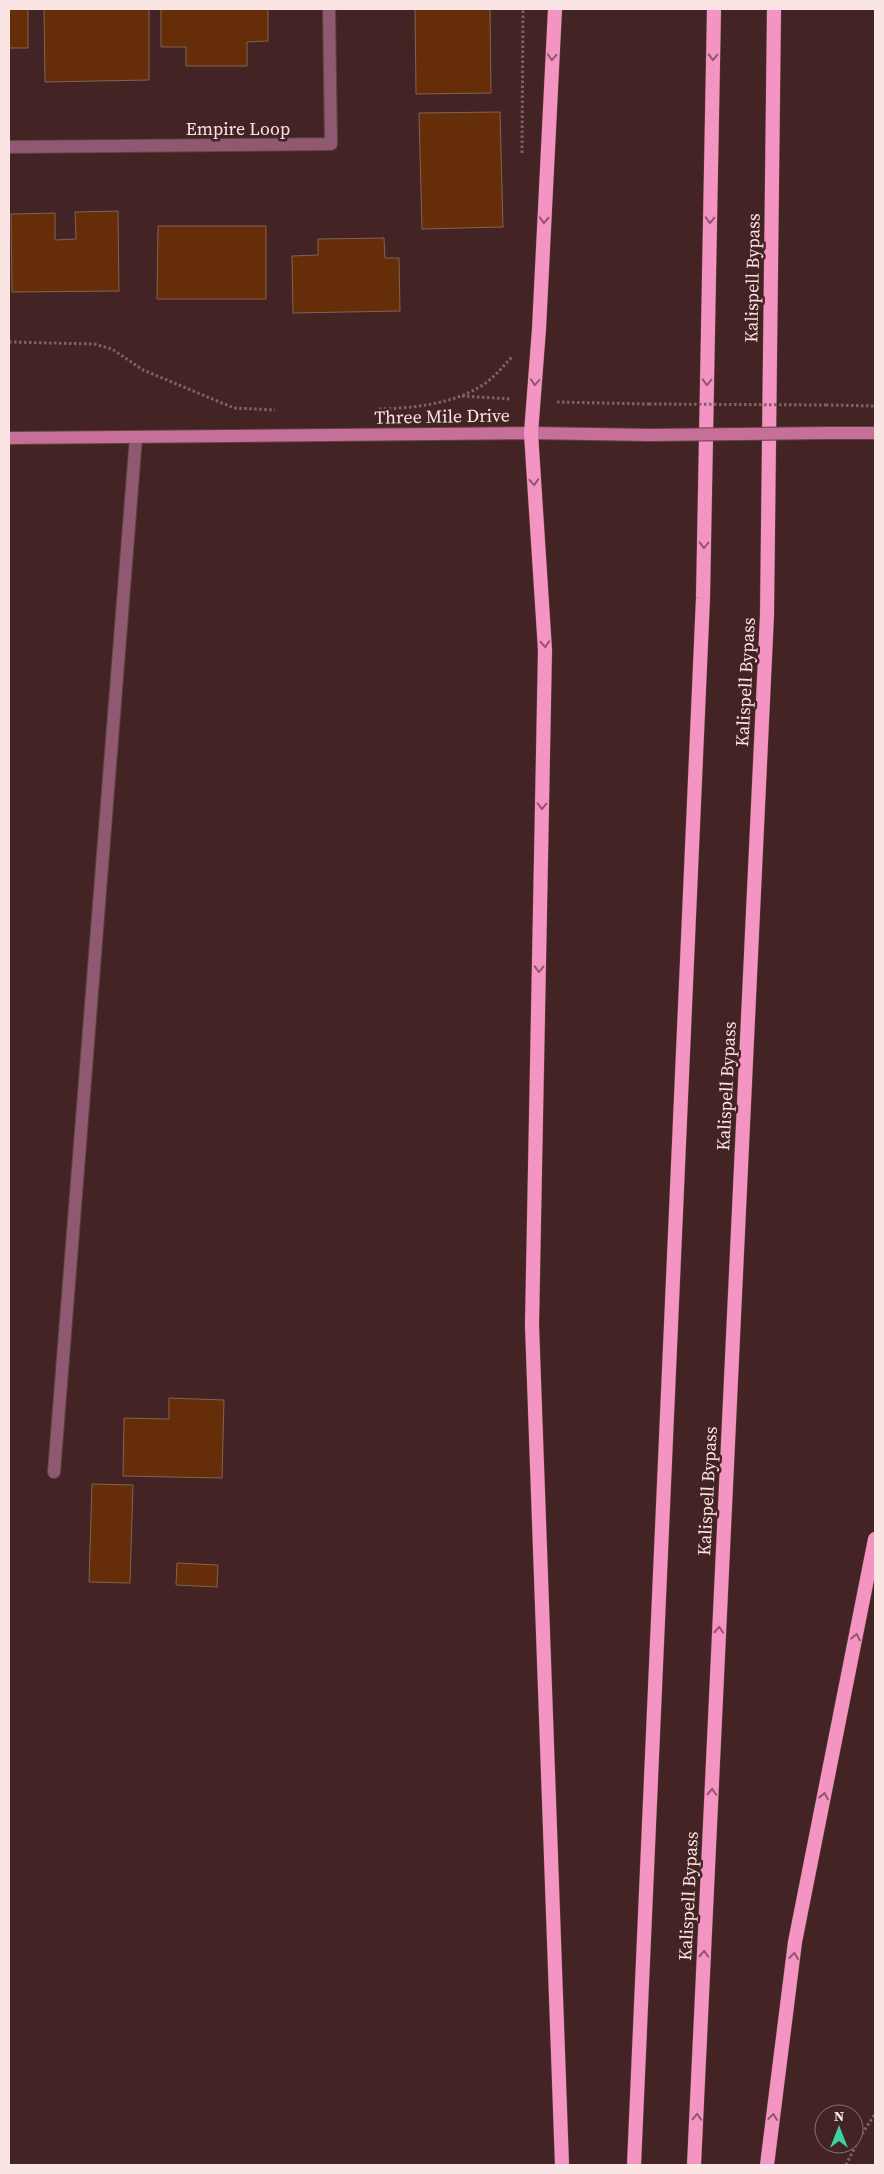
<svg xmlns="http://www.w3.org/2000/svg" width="884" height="2174" viewBox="0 0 884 2174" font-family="'Source Serif 4',serif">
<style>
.building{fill:#652e09;stroke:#826352}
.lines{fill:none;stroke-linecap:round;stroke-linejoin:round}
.service-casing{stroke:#604242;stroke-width:14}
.minor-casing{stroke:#604242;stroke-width:14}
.secondary-casing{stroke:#604242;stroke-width:14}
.trunk-casing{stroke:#604242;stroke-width:15}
.path{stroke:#7f6262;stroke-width:3;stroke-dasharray:2.5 2.5;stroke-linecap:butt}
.service{stroke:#8f5972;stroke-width:12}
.minor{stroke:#8f5972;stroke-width:12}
.secondary{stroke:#c67099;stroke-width:12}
.trunk{stroke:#f494c2;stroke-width:14}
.secondary-bridge-casing{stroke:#604242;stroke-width:14;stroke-linecap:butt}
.path-bridge{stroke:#7f6262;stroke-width:3;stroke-dasharray:2.5 2.5;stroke-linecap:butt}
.secondary-bridge{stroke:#c67099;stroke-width:12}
.oneway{stroke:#93566b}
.labels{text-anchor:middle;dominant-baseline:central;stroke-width:5;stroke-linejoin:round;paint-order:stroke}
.street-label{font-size:18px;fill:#fbe5e4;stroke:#432323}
</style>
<rect width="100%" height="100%" fill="#432323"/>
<g class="building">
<rect x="9" y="9" width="19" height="39"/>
<polygon points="44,9 149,9 149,80 45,82"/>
<polygon points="161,9 268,9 268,41 247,42 247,66 186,66 186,47 161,47"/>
<polygon points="415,9 490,9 491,93 416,94"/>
<polygon points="500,112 503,227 422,229 419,113"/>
<polygon points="118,211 119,291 12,292 11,214 55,213 55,240 76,239 75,212"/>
<polygon points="158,226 266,226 266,299 157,299"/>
<polygon points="384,238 385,258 399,258 400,311 293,313 292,256 318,255 318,239"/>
<polygon points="169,1398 224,1400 222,1478 123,1476 124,1418 169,1419"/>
<polygon points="92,1484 133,1485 130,1583 89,1582"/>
<polygon points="177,1563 218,1565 217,1587 176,1585"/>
</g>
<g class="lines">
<defs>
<polyline id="service" points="54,1472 136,437"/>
<polyline id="minor" points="9,147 331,144 329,9"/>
<g id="secondary">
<polyline points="825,433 875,433"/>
<polyline points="9,438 531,433 649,435"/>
</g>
<g id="trunk">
<polyline points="555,9 539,329 531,433 545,650 532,1325 562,2165"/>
<polyline points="634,2165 703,598 714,9"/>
<polyline points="694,2165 767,615 774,9"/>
<polyline points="767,2165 795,1942 875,1539"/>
</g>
</defs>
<use href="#service" class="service-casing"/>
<use href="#minor" class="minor-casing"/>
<use href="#secondary" class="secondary-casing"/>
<use href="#trunk" class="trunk-casing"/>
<g class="path">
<polyline points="522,153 523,9"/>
<polyline points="9,342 94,344 112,349 143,370 234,408 275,410"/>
<polyline points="462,396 511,399"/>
<polyline points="557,402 649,404"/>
<polyline points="826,405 875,406"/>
<path d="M379,409C414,408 455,404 484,384C495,377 503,366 512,357"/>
<polyline points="846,2165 860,2137 875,2114"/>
</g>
<use href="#service" class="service"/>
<use href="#minor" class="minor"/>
<use href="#secondary" class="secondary"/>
<use href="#trunk" class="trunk"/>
<defs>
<polyline id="secondary-bridge" points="649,435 825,433"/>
</defs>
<use href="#secondary-bridge" class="secondary-bridge-casing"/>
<polyline class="path-bridge" points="649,404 826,405"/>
<use href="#secondary-bridge" class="secondary-bridge"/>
</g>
<defs><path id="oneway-chevron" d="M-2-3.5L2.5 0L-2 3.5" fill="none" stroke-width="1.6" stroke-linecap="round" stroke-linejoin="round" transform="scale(1.25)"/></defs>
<g class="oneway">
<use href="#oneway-chevron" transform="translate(552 57) rotate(93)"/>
<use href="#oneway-chevron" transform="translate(713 57) rotate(91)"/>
<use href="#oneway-chevron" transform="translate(544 220) rotate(93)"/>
<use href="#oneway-chevron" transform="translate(710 220) rotate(91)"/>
<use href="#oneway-chevron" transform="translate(535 382) rotate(94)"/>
<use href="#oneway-chevron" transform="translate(707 382) rotate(91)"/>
<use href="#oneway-chevron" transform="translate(534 482) rotate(86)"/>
<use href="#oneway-chevron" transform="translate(704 545) rotate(91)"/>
<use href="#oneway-chevron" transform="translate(545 644) rotate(87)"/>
<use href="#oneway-chevron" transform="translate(542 806) rotate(91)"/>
<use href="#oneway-chevron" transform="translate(539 969) rotate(91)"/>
<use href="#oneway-chevron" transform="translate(719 1630) rotate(-87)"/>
<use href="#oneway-chevron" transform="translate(856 1637) rotate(-79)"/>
<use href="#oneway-chevron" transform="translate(712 1792) rotate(-87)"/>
<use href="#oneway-chevron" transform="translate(824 1796) rotate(-79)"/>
<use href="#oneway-chevron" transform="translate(704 1954) rotate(-87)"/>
<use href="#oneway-chevron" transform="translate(794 1956) rotate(-83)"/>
<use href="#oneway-chevron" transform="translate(697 2117) rotate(-87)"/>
<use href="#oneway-chevron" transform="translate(773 2117) rotate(-83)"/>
</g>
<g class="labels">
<g class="street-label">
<text x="238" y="128">Empire Loop</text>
<text transform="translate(752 278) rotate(-89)">Kalispell Bypass</text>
<text transform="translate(442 416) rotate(-1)">Three Mile Drive</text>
<text transform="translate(745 682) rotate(-87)">Kalispell Bypass</text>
<text transform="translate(726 1086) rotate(-87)">Kalispell Bypass</text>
<text transform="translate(707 1491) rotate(-87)">Kalispell Bypass</text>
<text transform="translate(688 1896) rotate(-87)">Kalispell Bypass</text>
</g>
</g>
<rect width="884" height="2174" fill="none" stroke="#fbe5e4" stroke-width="20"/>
<g transform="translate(839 2129)"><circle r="24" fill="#432323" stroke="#8d7170"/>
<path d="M0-4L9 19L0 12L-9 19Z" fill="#3dd4a3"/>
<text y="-8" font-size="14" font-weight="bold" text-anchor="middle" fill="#fbe5e4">N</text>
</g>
</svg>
